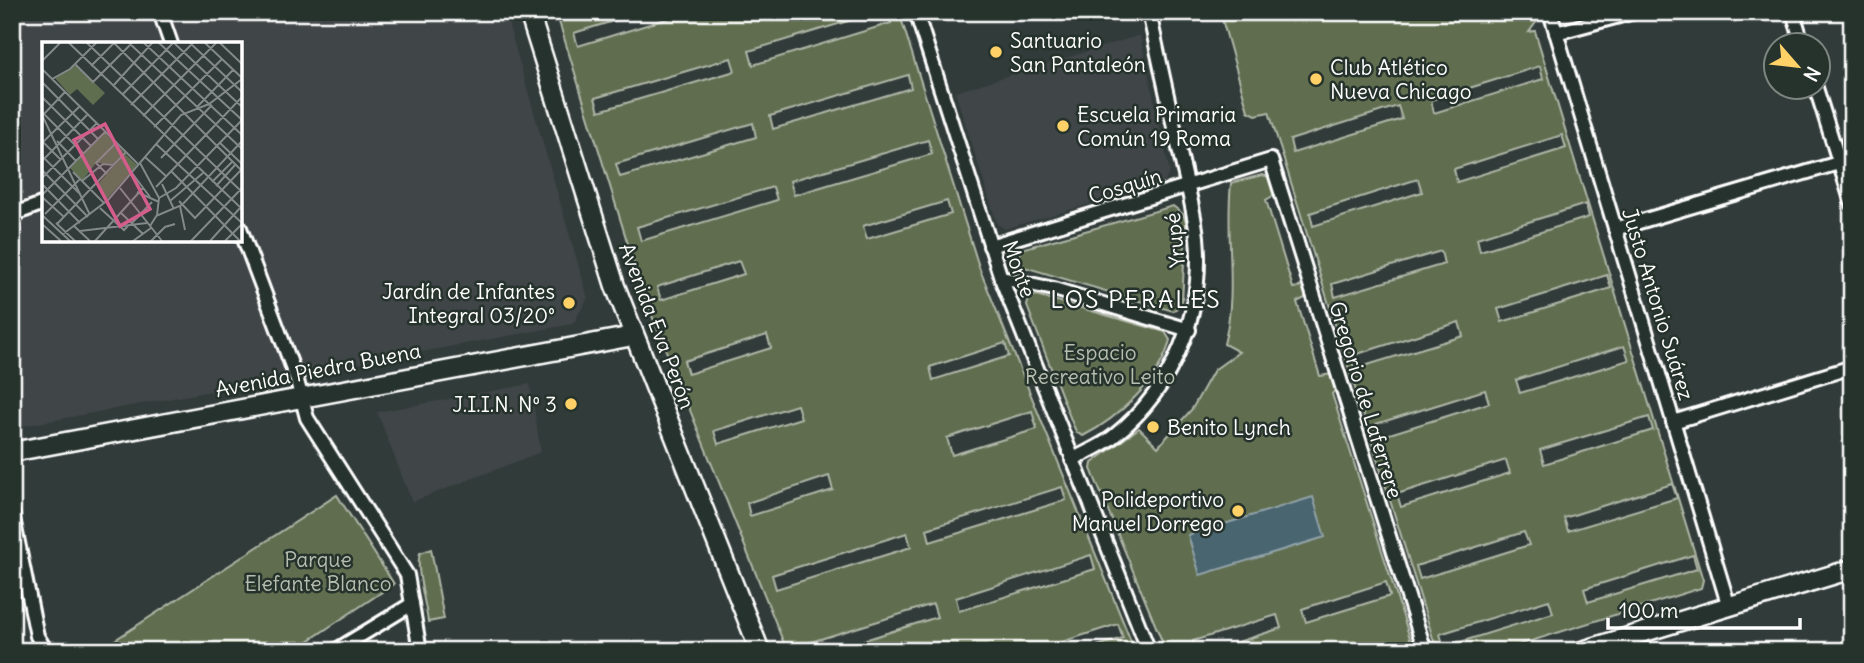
<svg xmlns="http://www.w3.org/2000/svg" width="1864" height="663" viewBox="0 0 1864 663" font-family="Delius,sans-serif">
<style>
.built{fill:#3f4547;fill-rule:evenodd}
.green{fill:#606e50;stroke:#b0b6a8;stroke-width:2;fill-rule:evenodd}
.water{fill:#4a656f;stroke:#92a3a9;stroke-width:2}
.lines{fill:none;stroke-linecap:round;stroke-linejoin:round}
.minor-casing{stroke:#fff;stroke-width:18}
.secondary-casing{stroke:#fff;stroke-width:23}
.minor{stroke:#26332d;stroke-width:12}
.secondary{stroke:#26332d;stroke-width:18}
.poi-dot{fill:#ffd166;stroke:#26332d;stroke-width:2.5}
.labels{text-anchor:middle;dominant-baseline:central;stroke-width:5;stroke-linejoin:round;paint-order:stroke}
.poi-label{font-size:21px;fill:#fff;stroke:#26332d;text-anchor:start}
.street-label{font-size:21px;fill:#fff;stroke:#26332d}
.park-label{font-size:21px;fill:#b7beb0;stroke:#26332d}
.quarter-label{font-size:24px;letter-spacing:2px;fill:#fff;stroke:#26332d}
.inset-road{fill:none;stroke:#838988;stroke-width:2}
.view{fill:#d45d8c;fill-opacity:0.15;stroke:#d45d8c;stroke-width:3.5}
.inset-edge{fill:none;stroke:#fff;stroke-width:3.5}
</style>
<rect width="100%" height="100%" fill="#313b39"/>
<filter id="ink" filterUnits="userSpaceOnUse"><feTurbulence type="fractalNoise" baseFrequency=".0143" numOctaves="2"/><feDisplacementMap in="SourceGraphic" scale="14" xChannelSelector="R" yChannelSelector="G"/><feConvolveMatrix kernelMatrix="1 2 1 2 8 2 1 2 1" color-interpolation-filters="sRGB"/></filter>
<g filter="url(#ink)">
<g class="built">
<path d="M12,12H505L588,298L573,324L12,428ZM44,44H240V240H44Z"/>
<polygon points="1140,35 1170,172 1165,182 1005,229 997,224 955,92"/>
<polygon points="530,384 541,452 412,502 377,412"/>
</g>
<g class="green">
<path d="M556,12H643L574,33L578,46L689,12H878L749,51L753,65L891,23L888,12H899L980,270L1135,651H1081L1123,638L1118,624L1034,651H830L937,617L933,604L798,646L799,651H787L644,296ZM731,58L735,71L599,111L595,98ZM908,75L911,88L773,129L770,116ZM753,123L756,137L620,177L616,164ZM928,140L932,154L794,195L790,181ZM773,187L777,200L641,241L637,227ZM947,201L951,214L867,239L863,226ZM739,261L744,274L661,300L657,287ZM767,335L771,348L688,374L684,361ZM1005,343L1009,356L933,380L930,367ZM797,405L801,418L718,444L714,431ZM1032,411L1037,429L952,455L947,438ZM829,476L833,490L750,516L747,503ZM1062,487L1066,500L930,542L927,529ZM907,533L911,547L776,589L772,575ZM1091,555L1095,569L959,611L956,598Z"/>
<path d="M1220,12H1535L1537,21L1529,32L1535,31L1703,580L1701,588L1499,651H1437L1269,112L1256,115L1248,111ZM1540,66L1543,79L1434,113L1431,100ZM1398,106L1402,119L1293,153L1290,140ZM1562,135L1566,148L1457,182L1454,169ZM1418,179L1422,192L1313,226L1310,213ZM1586,204L1589,217L1480,251L1477,238ZM1441,251L1444,264L1335,297L1332,284ZM1607,275L1611,288L1502,322L1498,309ZM1459,322L1463,336L1354,369L1351,356ZM1624,346L1629,360L1520,393L1516,380ZM1485,390L1489,403L1380,437L1376,424ZM1649,417L1653,430L1544,464L1540,450ZM1506,460L1510,473L1401,507L1397,494ZM1672,484L1677,498L1568,531L1564,518ZM1524,532L1529,545L1420,579L1416,566ZM1693,555L1697,569L1588,602L1584,589ZM1549,600L1553,613L1444,647L1440,634Z"/>
<path d="M1262,175L1270,177L1276,194L1266,200L1293,288L1304,286L1307,297L1297,302L1320,376L1332,374L1336,389L1332,394L1414,651H1408L1406,645L1387,651H1210L1281,628L1277,615L1193,641L1195,651H1166L1091,469L1092,463L1139,428L1158,447L1192,409L1214,370L1239,352L1224,344C1238,291 1225,237 1231,183ZM1386,582L1390,596L1306,622L1302,609Z"/>
<polygon points="1173,206 1183,214 1186,222 1182,304 1173,311 1024,267 1020,262 1020,252 1025,248"/>
<path d="M1036,295L1165,332L1170,340C1161,379 1117,419 1083,436L1077,433L1073,425L1027,306L1029,298Z"/>
<polygon points="337,495 394,584 293,651 98,651"/>
<path d="M431,549L444,619L428,622C426,605 415,566 420,553Z"/>
</g>
<polygon class="water" points="1313,497 1325,537 1200,575 1188,535"/>
<g class="lines">
<defs>
<g id="minor">
<polyline points="160,12 171,44"/>
<polyline points="916,12 1001,278 1149,651"/>
<polyline points="1550,12 1729,607"/>
<polyline points="1793,12 1803,46"/>
<polyline points="1556,33 1634,12"/>
<polyline points="1816,88 1852,203"/>
<polyline points="12,215 44,203"/>
<polyline points="240,228 296,377 307,418 407,575 420,651"/>
<polyline points="1615,229 1852,159"/>
<polyline points="990,246 1271,160 1425,651"/>
<polyline points="1001,278 1054,289 1189,330"/>
<polyline points="1673,422 1852,367"/>
<path d="M1072,460C1086,452 1102,446 1114,436C1174,388 1204,313 1197,237C1194,209 1186,181 1180,153C1169,106 1159,59 1149,12"/>
<polyline points="12,513 37,636 46,651"/>
<polyline points="335,651 412,604"/>
</g>
<g id="secondary">
<polyline points="529,12 615,286 760,651"/>
<polyline points="12,452 633,336"/>
<polyline points="1582,651 1852,569"/>
</g>
</defs>
<use href="#minor" class="minor-casing"/>
<use href="#secondary" class="secondary-casing"/>
<use href="#minor" class="minor"/>
<use href="#secondary" class="secondary"/>
</g>
</g>
<g class="poi-dot">
<circle cx="996" cy="52" r="7"/>
<circle cx="1316" cy="79" r="7"/>
<circle cx="1063" cy="126" r="7"/>
<circle cx="569" cy="303" r="7"/>
<circle cx="571" cy="404" r="7"/>
<circle cx="1153" cy="427" r="7"/>
<circle cx="1238" cy="511" r="7"/>
</g>
<g class="labels">
<g class="poi-label">
<text x="1010" y="40">Santuario<tspan x="1010" dy="24">San Pantaleón</tspan></text>
<text x="1330" y="67">Club Atlético<tspan x="1330" dy="24">Nueva Chicago</tspan></text>
<text x="1077" y="114">Escuela Primaria<tspan x="1077" dy="24">Común 19 Roma</tspan></text>
<text x="555" y="291" text-anchor="end">Jardín de Infantes<tspan x="555" dy="24">Integral 03/20°</tspan></text>
<text x="557" y="404" text-anchor="end">J.I.I.N. Nº 3</text>
<text x="1167" y="427">Benito Lynch</text>
<text x="1224" y="499" text-anchor="end">Polideportivo<tspan x="1224" dy="24">Manuel Dorrego</tspan></text>
</g>
<g class="street-label">
<text transform="translate(1125 186) rotate(-17)">Cosquín</text>
<text transform="translate(1175 240) rotate(-96)">Yrupé</text>
<text transform="translate(1019 269) rotate(70)">Monte</text>
<text transform="translate(1658 304) rotate(73)">Justo Antonio Suárez</text>
<text transform="translate(657 326) rotate(69)">Avenida Eva Perón</text>
<text transform="translate(318 370) rotate(-11)">Avenida Piedra Buena</text>
<text transform="translate(1366 400) rotate(73)">Gregorio de Laferrere</text>
</g>
<g class="park-label">
<text x="1100" y="352">Espacio<tspan x="1100" dy="24">Recreativo Leito</tspan></text>
<text x="318" y="559">Parque<tspan x="318" dy="24">Elefante Blanco</tspan></text>
</g>
<g class="quarter-label">
<text x="1136" y="299">LOS PERALES</text>
</g>
</g>
<g transform="translate(42 42)">
<rect width="200" height="200" fill="#313b39"/>
<path d="M34,23L63,51L51,63L35,47L28,53L13,36ZM63,91L82,110L72,122L54,121L40,139L28,126ZM83,112L95,123L63,159L55,143Z" fill="#606e50"/>
<path class="inset-road" d="M26,0L200,167M44,0L200,150M71,0L200,129M86,0L200,107M101,0L200,93M116,0L200,78M131,0L200,65M147,0L200,50M162,0L200,36M177,0L200,22M0,19L19,0M33,22L51,40L90,1M49,24L72,1M0,27L97,123M10,37L28,27L55,0M0,40L56,97M71,44L111,0M80,53L132,0M0,55L49,104M89,63L152,0M155,65L191,28M0,70L41,111M0,73L48,173M1,73L23,50M101,74L175,0M112,85L180,17M15,99L34,119M1,100L19,118M177,100L200,122M0,101L38,64M114,102L200,181M0,114L39,153M103,115L125,135M119,116L170,63M0,119L46,72M98,121L117,156L115,173L108,184M0,128L46,175M129,129L198,199M31,130L62,161M90,131L108,155M65,132L54,121L74,101M0,136L55,81M40,139L61,122L72,123M170,140L190,120M0,142L38,181M120,142L132,167M174,144L193,123M114,145L200,55M78,146L120,199M95,150L117,160M0,153L63,90M0,155L22,175M117,156L134,146L200,78M128,159L161,131M137,159L153,176L199,128M138,164L143,188M58,166L82,188L86,184M79,171L101,192M3,172L38,137M0,173L28,199M114,174L140,163L200,99M14,181L33,199M0,182L19,199M15,182L84,110M89,182L110,160M32,184L48,199M38,189L105,181M21,192L66,158L139,73L167,62L200,37M53,199L101,146M91,199L109,186M109,199L123,185L133,182M149,199L200,146M168,199L198,166M183,199L200,182"/>
<path class="view" d="M63,82L108,167L78,184L32,98Z"/>
<rect width="200" height="200" class="inset-edge"/>
</g>
<rect width="1864" height="663" fill="none" stroke="#26332d" stroke-width="42"/>
<rect x="21" y="21" width="1822" height="621" fill="none" stroke="#fff" stroke-width="2.5" filter="url(#ink)"/>
<g transform="translate(1797 66) rotate(118)"><circle r="33" fill="#26332d" stroke="#7d8581" stroke-width="2"/>
<path d="M0-5L12 26L0 18L-12 26Z" fill="#ffd166"/>
<text y="-10" font-size="19" font-weight="bold" text-anchor="middle" fill="#ffffff">N</text>
</g>
<path d="M1608 618v10h192v-10" fill="none" stroke="#ffffff" stroke-width="3.5"/>
<text x="1619" y="618" font-size="21" fill="#ffffff" stroke="#26332d" stroke-width="5" paint-order="stroke">100 m</text>
</svg>
